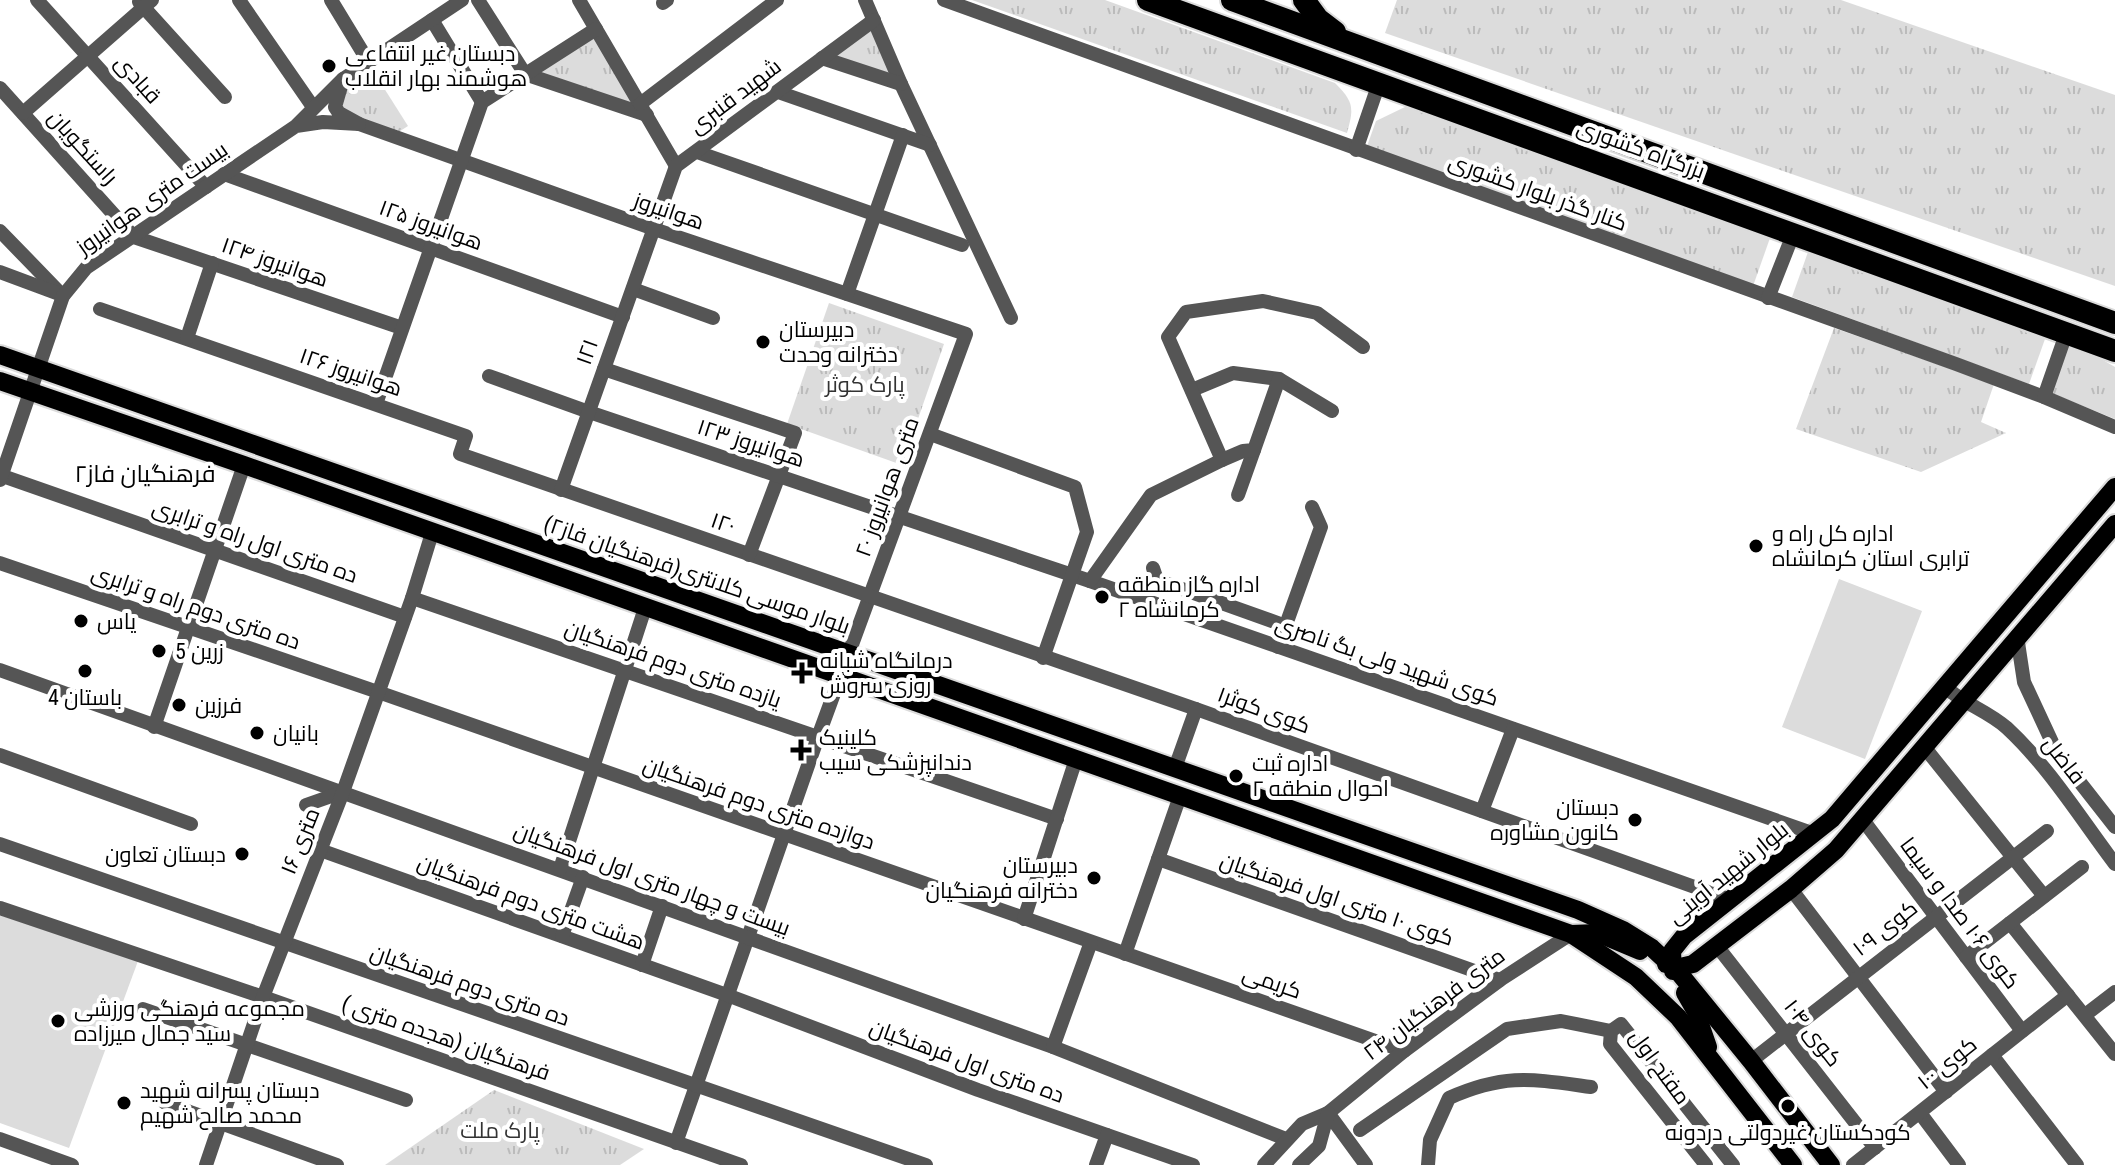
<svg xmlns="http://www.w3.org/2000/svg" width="2115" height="1165" viewBox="0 0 2115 1165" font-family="'Roboto Condensed',Cairo,sans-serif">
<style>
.grass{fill:url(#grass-tufts)}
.pitch{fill:#dcdcdc}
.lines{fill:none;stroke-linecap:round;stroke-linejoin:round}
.major-casing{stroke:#dbdbdb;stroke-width:22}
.highway-casing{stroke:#dbdbdb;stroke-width:26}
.minor{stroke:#555;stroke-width:14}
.major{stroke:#000;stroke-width:18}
.highway{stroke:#000;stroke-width:22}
.poi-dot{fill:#000;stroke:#fff;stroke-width:3}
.labels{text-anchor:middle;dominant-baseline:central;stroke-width:8;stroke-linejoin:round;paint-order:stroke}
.poi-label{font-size:22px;fill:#000;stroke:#fff;text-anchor:start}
.street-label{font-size:22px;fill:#000;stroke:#fff}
.park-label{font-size:22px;fill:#333;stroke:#fff}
.neighbourhood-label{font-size:24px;fill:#000;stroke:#fff}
</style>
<defs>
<pattern id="grass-tufts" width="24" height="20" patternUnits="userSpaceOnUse" patternTransform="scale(2)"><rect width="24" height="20" fill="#dcdcdc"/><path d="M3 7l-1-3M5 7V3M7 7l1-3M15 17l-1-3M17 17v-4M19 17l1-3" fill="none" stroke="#bbb"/></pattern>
</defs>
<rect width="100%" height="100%" fill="#fff"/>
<g class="grass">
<path d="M972,0H1105L1335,83C1354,102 1354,108 1347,133Z"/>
<polygon points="1397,0 1841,0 2115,95 2115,286 1385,33"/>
<polygon points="871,28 893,77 831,56"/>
<polygon points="595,35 639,108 533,73"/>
<polygon points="370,66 408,126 397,133 359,120 341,106 346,82"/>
<polygon points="1407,106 1770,238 1752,289 1366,149 1376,121"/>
<polygon points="1808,252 2045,339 2029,384 1792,297"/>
<polygon points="829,303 944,344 902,465 787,424"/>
<polygon points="1834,328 1994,384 1981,422 2006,433 1921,472 1796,429"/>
<polygon points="2070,341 2115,367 2115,419 2051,393"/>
<polygon points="494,1090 644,1149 620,1165 385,1165"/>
</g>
<g class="pitch">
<polygon points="1839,579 1922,611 1865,759 1782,727"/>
<polygon points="0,915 138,961 69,1148 0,1123"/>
</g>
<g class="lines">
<defs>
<g id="major">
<polyline points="0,355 1578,910 1623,930 1652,948 1680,974 1751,1061 1831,1165"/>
<polyline points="0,381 244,465 1571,934 1636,977 1678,1017 1793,1165"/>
<polyline points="1571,934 1597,933 1640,951"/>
<polyline points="1666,964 1680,967 1693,964 1791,889 1836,850 2115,524"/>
<polyline points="1673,971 1672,951 1684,936 1832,819 2115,487"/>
<polyline points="1685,993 1696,1012 1708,1047"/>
</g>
<g id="highway">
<polyline points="1148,0 2115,351"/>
<polyline points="1232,0 2115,323"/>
<polyline points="1304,0 1318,19 1335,32"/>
</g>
</defs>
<use href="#major" class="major-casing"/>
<use href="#highway" class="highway-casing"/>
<g class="minor">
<polyline points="37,0 206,187"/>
<polyline points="239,0 313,107"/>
<polyline points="331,0 368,61"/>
<polyline points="478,0 525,74 647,115"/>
<polyline points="579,0 676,166"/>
<polyline points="865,0 901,84 1011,318"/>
<polyline points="944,0 1956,364 2044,397 2115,427"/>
<polyline points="139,2 225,97"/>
<polyline points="663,3 667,0"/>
<polyline points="432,20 482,102"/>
<polyline points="822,58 901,84"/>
<polyline points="343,79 462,0"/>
<polyline points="0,88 134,237 402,328"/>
<polyline points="778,92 930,145"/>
<polyline points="640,104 777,0"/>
<polyline points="23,113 152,0"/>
<polyline points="359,124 654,229 966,334 818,737 676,1143"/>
<polyline points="1356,150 1379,83"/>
<polyline points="697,152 962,245"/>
<polyline points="224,174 623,317"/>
<polyline points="0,231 63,296"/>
<polyline points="0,272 59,294"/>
<polyline points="633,289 713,318"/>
<polyline points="847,294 903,135"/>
<polyline points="1768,298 1794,232"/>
<polyline points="100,309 466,436 460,454 1196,709 1731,900"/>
<polyline points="187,338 212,263"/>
<polyline points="604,369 795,433 749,555"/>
<polyline points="489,376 589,412 1090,581 1815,834"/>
<polyline points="1192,390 1233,373 1279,379"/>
<polyline points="2044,397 2067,331"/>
<polyline points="376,404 482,102 596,29"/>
<polyline points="930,434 1075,487 1087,532 1043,658"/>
<polyline points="1222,460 1168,337 1186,312 1263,301 1317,313 1363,347"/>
<polyline points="0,475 405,617"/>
<polyline points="0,480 63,296 86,268 296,126 343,79 335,107 339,113 359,124 323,122 296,126"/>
<polyline points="561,490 676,166 874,20"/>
<polyline points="1238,495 1254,450"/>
<polyline points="0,563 378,692 1404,1051"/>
<polyline points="1153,568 1157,580 1286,626"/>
<polyline points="1090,581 1151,495 1222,460 1243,451 1254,450 1279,379 1332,411"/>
<polyline points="412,598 1057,819"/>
<polyline points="2017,636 2024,682 2057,753 2115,827"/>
<polyline points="1278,647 1321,527 1312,507"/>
<polyline points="0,670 1053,1047 1286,1139"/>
<path d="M1945,687C1964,704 1988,711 2007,728C2049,767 2081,819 2115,864"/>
<polyline points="154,727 244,465"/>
<polyline points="1925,748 2044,896"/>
<polyline points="0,755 191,824"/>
<polyline points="1175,768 1196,709"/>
<polyline points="306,805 343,792"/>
<polyline points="1482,811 1513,729"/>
<polyline points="1863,820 2022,1031"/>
<polyline points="0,844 926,1165"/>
<polyline points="320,850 727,995 978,1090 1193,1165"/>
<polyline points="1158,859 1500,980"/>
<polyline points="560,869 645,608"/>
<polyline points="1791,889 1946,1092"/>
<polyline points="0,908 263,997 741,1165"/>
<polyline points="1024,919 1076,759"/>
<polyline points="2010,923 2115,1054"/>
<polyline points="562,936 583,877"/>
<polyline points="1717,946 1875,1148"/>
<polyline points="1125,954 1180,796"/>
<polyline points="1966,957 2082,867"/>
<polyline points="642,965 662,906"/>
<polyline points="143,1009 406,1100"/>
<polyline points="2085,1015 2115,992"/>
<polyline points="1053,1047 1091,942"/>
<polyline points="1992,1055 2077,1165"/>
<polyline points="1751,1061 2047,831"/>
<polyline points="165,1103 337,1165"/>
<polyline points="1328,1113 1366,1165"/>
<polyline points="1920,1113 1959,1165"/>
<polyline points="1360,1130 1507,1029 1561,1021 1611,1031"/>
<polyline points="0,1139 72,1165"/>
<polyline points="206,1165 263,997 343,792 412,598 432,533"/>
<polyline points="1096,1165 1107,1135"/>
<polyline points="1264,1165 1302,1124 1328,1113 1404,1051 1500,980 1571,934"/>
<polyline points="1299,1165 1319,1146 1328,1113"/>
<path d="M1428,1165L1430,1140L1449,1098C1505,1073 1532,1079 1591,1087"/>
<polyline points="1706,1165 1610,1044 1611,1031 1621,1024 1733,1165"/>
<polyline points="1853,1165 2068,995"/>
</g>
<use href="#major" class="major"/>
<use href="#highway" class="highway"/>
</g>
<g class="poi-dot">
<circle cx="329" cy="66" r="8"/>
<circle cx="763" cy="342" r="8"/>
<circle cx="1756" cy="546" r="8"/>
<circle cx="1102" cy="597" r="8"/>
<circle cx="81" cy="621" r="8"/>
<circle cx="159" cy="651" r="8"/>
<circle cx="85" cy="671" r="8"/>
<path d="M798 661h8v8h8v8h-8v8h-8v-8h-8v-8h8z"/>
<circle cx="179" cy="705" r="8"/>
<circle cx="257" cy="733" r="8"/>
<path d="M797 738h8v8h8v8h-8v8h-8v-8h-8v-8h8z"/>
<circle cx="1236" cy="776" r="8"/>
<circle cx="1635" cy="820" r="8"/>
<circle cx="242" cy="854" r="8"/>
<circle cx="1094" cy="878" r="8"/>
<circle cx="58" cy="1021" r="8"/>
<circle cx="124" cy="1103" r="8"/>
<circle cx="1788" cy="1106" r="8"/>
</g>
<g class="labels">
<g class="poi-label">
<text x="345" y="53">دبستان غیر انتفاعی<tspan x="345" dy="25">هوشمند بهار انقلاب</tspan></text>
<text x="779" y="329">دبیرستان<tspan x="779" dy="25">دخترانه وحدت</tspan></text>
<text x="1772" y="533">اداره کل راه و<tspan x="1772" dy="25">ترابری استان کرمانشاه</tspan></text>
<text x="1118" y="584">اداره گاز منطقه<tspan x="1118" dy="25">۲ کرمانشاه</tspan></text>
<text x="97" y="621">یاس</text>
<text x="175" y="651">زرین 5</text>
<text x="820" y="660">درمانگاه شبانه<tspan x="820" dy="25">روزی سروش</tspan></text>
<text x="85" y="697" text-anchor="middle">باستان 4</text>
<text x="195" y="705">فرزین</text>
<text x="273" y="733">بانیان</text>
<text x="819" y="737">کلینیک<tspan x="819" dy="25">دندانپزشکی سیب</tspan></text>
<text x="1252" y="763">اداره ثبت<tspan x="1252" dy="25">احوال منطقه ۲</tspan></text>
<text x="1619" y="807" text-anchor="end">دبستان<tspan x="1619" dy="25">کانون مشاوره</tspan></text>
<text x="226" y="854" text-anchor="end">دبستان تعاون</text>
<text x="1078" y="865" text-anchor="end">دبیرستان<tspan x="1078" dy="25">دخترانه فرهنگیان</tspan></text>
<text x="74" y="1008">مجموعه فرهنگی ورزشی<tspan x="74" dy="25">سید جمال میرزاده</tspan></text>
<text x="140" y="1090">دبستان پسرانه شهید<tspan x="140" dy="25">محمد صالح شهیم</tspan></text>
<text x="1788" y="1132" text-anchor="middle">کودکستان غیردولتی دردونه</text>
</g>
<g class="street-label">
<text transform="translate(138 79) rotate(48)">قبادی</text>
<text transform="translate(735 96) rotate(-37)">شهید قنبری</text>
<text transform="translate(83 147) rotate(48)">راستگویان</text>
<text transform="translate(1641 149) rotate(20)">بزرگراه کشوری</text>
<text transform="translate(1538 192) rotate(20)">کنار گذر بلوار کشوری</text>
<text transform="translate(152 198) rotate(-35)">بیست متری هوانیروز</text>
<text transform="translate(669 211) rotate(19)">هوانیروز</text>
<text transform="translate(431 225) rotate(20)">هوانیروز ۱۲۵</text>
<text transform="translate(275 262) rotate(19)">هوانیروز ۱۲۴</text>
<text transform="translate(587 352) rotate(-70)">۱۲۱</text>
<text transform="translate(351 372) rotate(19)">هوانیروز ۱۲۶</text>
<text transform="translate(751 443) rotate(18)">۱۲۳ هوانیروز</text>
<text transform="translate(887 487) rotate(-70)">۲۰ متری هوانیروز</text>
<text transform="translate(723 523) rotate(19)">۱۲۰</text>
<text transform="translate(255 541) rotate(19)">ده متری اول راه و ترابری</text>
<text transform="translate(697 575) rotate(19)">بلوار موسی کلانتری(فرهنگیان فاز۲)</text>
<text transform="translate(196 607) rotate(19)">ده متری دوم راه و ترابری</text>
<text transform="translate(1387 661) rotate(19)">کوی شهید ولی بگ ناصری</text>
<text transform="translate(673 664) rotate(19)">یازده متری دوم فرهنگیان</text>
<text transform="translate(1264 710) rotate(20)">کوی کوثر۱</text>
<text transform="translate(2064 760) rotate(52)">فاضل</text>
<text transform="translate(759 803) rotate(19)">دوازده متری دوم فرهنگیان</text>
<text transform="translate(300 841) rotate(-68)">۱۶ متری</text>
<text transform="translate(1728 873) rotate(-39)">بلوار شهید آوینی</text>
<text transform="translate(652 879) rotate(20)">بیست و چهار متری اول فرهنگیان</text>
<text transform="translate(1337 899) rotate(19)">کوی ۱۰ متری اول فرهنگیان</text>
<text transform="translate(531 902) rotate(20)">هشت متری دوم فرهنگیان</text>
<text transform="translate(1960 913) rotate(53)">کوی ۱۰۶ صدا و سیما</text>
<text transform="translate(1885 928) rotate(-38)">کوی ۱۰۹</text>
<text transform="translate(1272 982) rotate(19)">کریمی</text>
<text transform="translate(470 985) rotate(19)">ده متری دوم فرهنگیان</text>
<text transform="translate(1434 1004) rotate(-37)">۲۴ متری فرهنگیان</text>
<text transform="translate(1813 1033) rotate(52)">کوی ۱۰۴</text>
<text transform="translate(446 1038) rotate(19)">فرهنگیان (هجده متری )</text>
<text transform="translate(967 1061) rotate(20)">ده متری اول فرهنگیان</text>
<text transform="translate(1947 1063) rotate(-39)">کوی ۱۰۰</text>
<text transform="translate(1660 1067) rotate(54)">مفتح اول</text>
</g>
<g class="park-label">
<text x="865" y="384">پارک کوثر</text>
<text x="500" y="1130">پارک ملت</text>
</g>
<g class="neighbourhood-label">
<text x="145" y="474">فرهنگیان فاز۲</text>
</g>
</g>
</svg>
